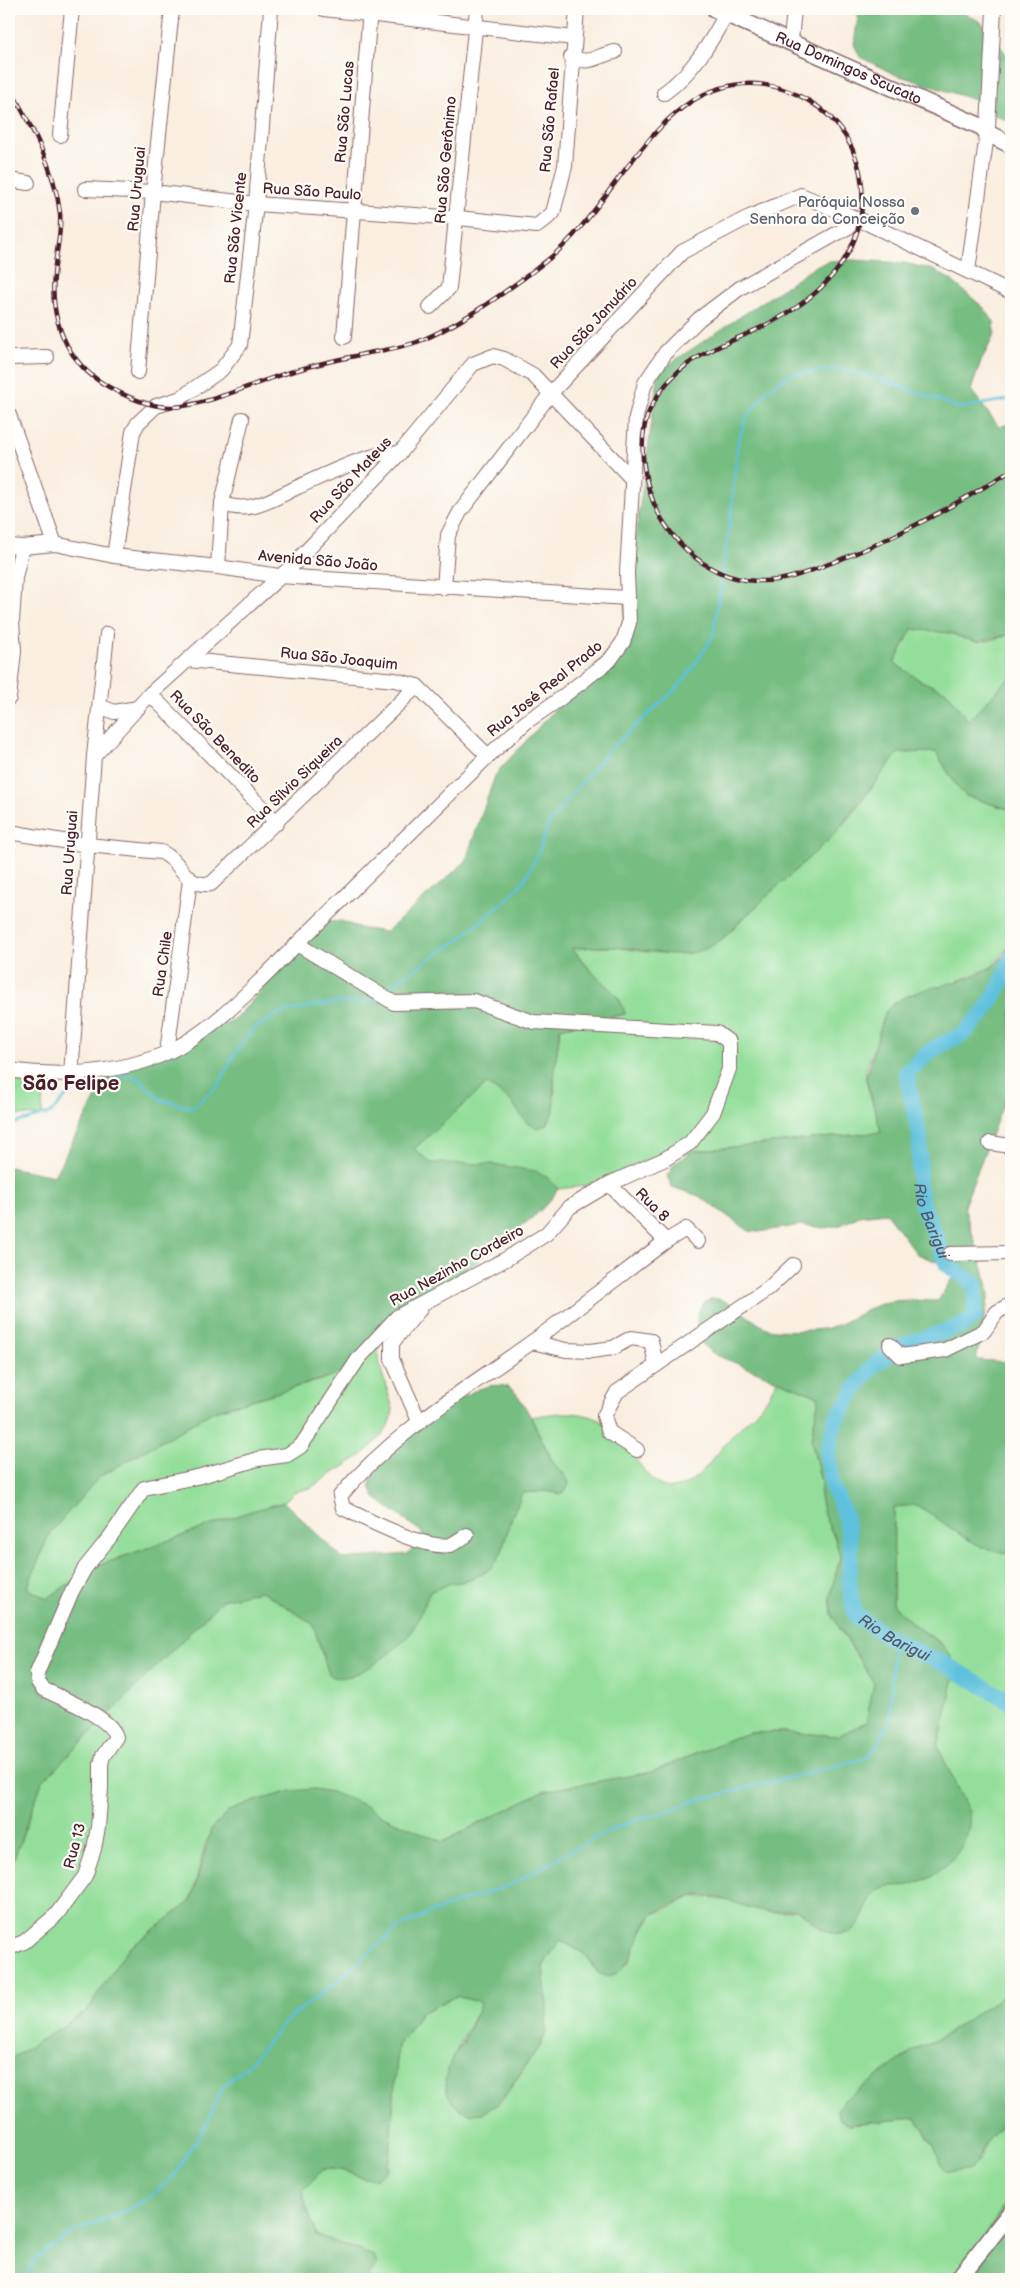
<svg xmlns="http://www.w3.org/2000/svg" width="1020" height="2288" viewBox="0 0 1020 2288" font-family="'Balsamiq Sans',sans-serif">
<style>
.green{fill:#93de9a;stroke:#6e7e62}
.forest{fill:#76bd82;stroke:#606e56}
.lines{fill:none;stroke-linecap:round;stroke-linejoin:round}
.stream{stroke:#5fc1dd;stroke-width:2.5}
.river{stroke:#5fc1dd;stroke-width:16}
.minor-casing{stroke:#87676a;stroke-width:16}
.major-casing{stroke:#87676a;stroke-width:19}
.minor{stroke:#fff;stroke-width:14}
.major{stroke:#fff;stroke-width:16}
.rail-casing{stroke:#4a1f2b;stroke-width:4.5}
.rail{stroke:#fdfcf7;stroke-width:2.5;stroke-dasharray:8;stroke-linecap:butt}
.worship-dot{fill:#6b7280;stroke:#fdfcf7;stroke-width:2}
.labels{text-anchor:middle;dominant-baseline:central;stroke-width:4.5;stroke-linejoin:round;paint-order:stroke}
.street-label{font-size:15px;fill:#4a1f2b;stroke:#fdfcf7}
.worship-label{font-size:15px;fill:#5b616d;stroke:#fdfcf7;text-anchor:end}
.water-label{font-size:16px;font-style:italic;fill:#515869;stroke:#fdfcf7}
.district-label{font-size:20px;font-weight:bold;fill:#4a1f2b;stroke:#fdfcf7}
</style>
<rect width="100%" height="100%" fill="#fdfcf7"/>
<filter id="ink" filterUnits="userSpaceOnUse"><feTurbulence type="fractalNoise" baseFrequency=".02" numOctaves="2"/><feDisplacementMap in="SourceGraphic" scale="10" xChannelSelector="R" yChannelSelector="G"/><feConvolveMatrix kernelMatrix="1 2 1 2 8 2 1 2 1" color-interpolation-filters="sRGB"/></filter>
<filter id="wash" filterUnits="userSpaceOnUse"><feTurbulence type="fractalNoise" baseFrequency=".0096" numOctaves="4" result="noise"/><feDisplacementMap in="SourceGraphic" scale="20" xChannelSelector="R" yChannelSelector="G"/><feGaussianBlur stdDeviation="1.12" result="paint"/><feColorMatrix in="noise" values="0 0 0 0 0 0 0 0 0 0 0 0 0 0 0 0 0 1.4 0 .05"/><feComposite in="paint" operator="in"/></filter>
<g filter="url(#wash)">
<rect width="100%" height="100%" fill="#f9eedf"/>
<g class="green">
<polygon points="912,629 950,633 964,639 989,641 1011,634 1011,676 968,721 947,692 921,681 894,663"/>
<path d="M936,752L957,787L966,796L1011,810V943L992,967L946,986L907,996C895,1015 863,1056 866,1079C869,1096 877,1115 882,1132L694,1151L686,1154H662L585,1186L558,1189L548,1178L431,1163L413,1149L487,1084L511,1101L526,1122L555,1095L554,1075L560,1028L625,1014L615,994L595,975L572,948L615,947L647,952L721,940L847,820L898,753Z"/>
<polygon points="9,1080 43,1082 42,1116 9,1115"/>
<polygon points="377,1344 381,1370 393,1409 391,1421 381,1437 362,1455 310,1488 294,1492 284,1502 248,1512 89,1569 47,1599 27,1588 49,1534 99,1477 214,1411 321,1380"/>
<path d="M777,1380L819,1397L811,1439L821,1483L820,1496L824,1515L835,1539L840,1557L830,1597L839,1628L874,1683L867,1722L838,1736L785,1732L750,1733L733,1738L652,1772L543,1791L442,1842C422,1833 402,1825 382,1816C359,1805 339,1793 314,1789L206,1841L191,1901L126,1951L87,2011L9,2060V1872L42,1782L222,1600L262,1590L313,1624L325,1663L351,1677L374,1664L408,1636L430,1592L451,1583L467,1581L486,1572L495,1563L502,1551L511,1519L522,1493L547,1491L559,1494L569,1483L565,1475L554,1464L531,1417C555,1413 578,1409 601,1421C607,1425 613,1432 618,1437C632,1450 640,1469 654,1481C682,1504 709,1464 725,1444C746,1419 763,1411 777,1380Z"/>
<path d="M916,1505C947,1522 974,1552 1011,1554V1982L1006,1994L939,2039L915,2049L887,2071L849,2124L916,2118L934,2146L940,2163L978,2161L989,2139L1011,2118V2197L956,2279H366L368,2278L361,2251L316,2235L301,2191L324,2169L340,2170L363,2178L388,2169L398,2046L421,2013L456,1996L481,2003C469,2028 454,2052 445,2078L503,2099L541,2044L546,2032L547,2008L543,1966L560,1940L588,1956L592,1966L600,1973L609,1974L621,1970L629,1962L639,1935L652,1915L694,1896L730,1901L772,1913L796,1910L806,1915L822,1930H853L862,1919L870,1899L878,1890L886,1886L908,1885L937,1873L948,1863L962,1846L969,1813L938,1747L955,1673L942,1644L915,1626L893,1605L894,1507Z"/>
</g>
<g class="forest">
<polygon points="859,9 956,9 981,22 1011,60 1011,122 996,116 975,100 894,74 860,57 854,44"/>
<path d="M852,260L905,263L934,270L951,280L984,308L994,322L995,333L980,364L971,390L999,427L1011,423V634L977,642L950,633L912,629L894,663L921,681L947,692L968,721L1011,676V810L966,796L957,787L936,752L898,753L834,835L740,921C700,969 668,952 615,947C601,946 586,948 572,948C579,957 587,968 596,976C608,988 622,996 625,1014L560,1028L554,1075V1111L547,1125L537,1128L526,1122L511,1101L487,1084L414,1149L431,1163L492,1164L535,1171L548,1178L558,1189C546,1208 530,1220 512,1233L349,1368L336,1375L214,1411L99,1477L49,1534L27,1588L47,1599L89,1569L248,1512L284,1502L343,1559L408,1554L423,1533L375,1498C372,1492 369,1486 371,1480C373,1467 388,1456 397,1448C417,1429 482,1370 511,1389C526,1399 542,1445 553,1462C558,1470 565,1474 569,1483L566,1491L560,1494L547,1491L522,1493L511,1519L502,1551L496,1563L486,1572L467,1581L451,1583L430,1592C423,1606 418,1624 408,1636C395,1651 349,1688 329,1675L313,1624L262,1591L222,1600L42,1782L9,1872V1167L54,1176L106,1079L121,1069L235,1019L305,943L329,922L342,921L358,928L386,932L465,862L495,776L500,769L621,638L659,371L818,265L830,261Z"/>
<path d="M1011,943V1084L964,1206L987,1282L989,1295L976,1360L1011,1362V1554C974,1552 947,1522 916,1505L894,1507L893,1605C901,1612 908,1621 917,1627C935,1641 954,1648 955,1673L938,1747L969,1813C974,1846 940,1878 909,1885C899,1887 885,1883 877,1891C863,1904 864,1935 839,1934C820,1934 814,1917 798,1911C789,1907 778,1913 768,1912C746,1909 717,1893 695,1896C688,1897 658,1910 653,1914C637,1927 630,1988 600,1973C592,1969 592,1960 586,1956C579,1949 569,1945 560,1940L543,1966L547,2008L546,2032L541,2044L498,2104L483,2113L472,2114L460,2109L453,2103L447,2092L445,2078L452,2057L462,2044L481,2003L456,1996L421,2013L398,2046L388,2169C373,2188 358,2174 341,2170C336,2169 330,2169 324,2169L302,2191L316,2235L374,2256L377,2265L366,2279H9V2060L87,2011L126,1951L191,1901L211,1829L229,1811L247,1803L292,1791L314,1789L332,1792L362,1804L380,1815L443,1842L543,1791L652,1772L733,1738L750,1733L785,1732L838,1736L866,1722L874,1683L832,1615L830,1597L840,1557L835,1539L824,1515L820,1496L821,1483L811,1439L819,1397L716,1355C712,1352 706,1349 704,1346C694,1334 693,1304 711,1299C727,1293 757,1330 775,1330C790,1331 818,1331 832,1327C850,1321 866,1308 884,1303C901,1298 921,1301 938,1301L957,1270L917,1254L886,1213L859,1216L841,1225L825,1228L802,1225L758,1232L749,1231L699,1196L672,1187L667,1176L675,1163L694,1151L881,1132L866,1078L885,1012C908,984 961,988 992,967C1000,962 1006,951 1011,943Z"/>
<path d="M1011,1982V2118C1004,2125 995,2131 989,2139C975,2159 977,2175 947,2172L940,2163L934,2145L916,2118L849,2124L840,2120L836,2111L843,2101L915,2049L939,2039L1006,1994Z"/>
<polygon points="1011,2197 1011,2279 956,2279"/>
</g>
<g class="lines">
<g class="stream">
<polyline points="385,989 461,938 511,895 524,881 539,852 547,827 575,790 609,750 680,685 697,662 713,636 730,523 738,441 747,417 768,389 791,374 837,369 867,374 960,408 1011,399"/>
<polyline points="112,1075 136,1076 160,1099 192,1108 218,1086 233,1057 252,1030 280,1013 331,1003 364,1002 376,998"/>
<polyline points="9,1125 51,1113 73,1089 97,1077"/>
<polyline points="24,2279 36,2258 78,2229 99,2223 129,2209 149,2198 174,2176 208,2122 223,2086 247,2066 289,2018 323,1993 398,1928 429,1913 510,1885 593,1839 631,1821 663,1813 694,1801 867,1758 878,1744 890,1721 893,1640"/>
</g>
<path class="river" id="s1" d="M1011,958L1001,984L985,1011L963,1034L933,1049L906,1073L920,1136L919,1184L922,1204L947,1265L975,1284V1316L963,1325L901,1346L873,1366L855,1389L835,1421L827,1455L833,1488L846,1517L851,1550L849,1583L855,1615L893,1640L950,1667L1011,1702"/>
</g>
</g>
<g filter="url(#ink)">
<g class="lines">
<defs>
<g id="minor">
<polyline points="324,9 574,38"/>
<polyline points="791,41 794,9"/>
<path d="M571,57C592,66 596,55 615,52"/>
<path d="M664,93C692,73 710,44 726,14"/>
<polyline points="60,135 72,9"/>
<polyline points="9,180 28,183"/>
<polyline points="85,189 153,192 256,204 458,218 537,226 553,213 565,166 577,9"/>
<polyline points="968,271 988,127 994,9"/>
<polyline points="430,307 449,288 477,9"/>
<polyline points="344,337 370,9"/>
<polyline points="9,358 47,357"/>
<polyline points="138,372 153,192 172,9"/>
<polyline points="9,415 55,544"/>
<path d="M222,503C249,516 274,498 298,487C316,479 383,446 399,454"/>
<polyline points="9,546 22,547 55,544 114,556 218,567 279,576 627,598"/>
<polyline points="114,556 133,432 138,423 156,406 179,399 221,370 240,345 256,204 271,9"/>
<polyline points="218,567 222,503 242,419"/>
<polyline points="444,588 448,535 460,512 551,393 682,252 745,219 801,195 869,224 1011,292"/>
<polyline points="188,660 395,680 417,686 488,756"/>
<polyline points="150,694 277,823"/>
<polyline points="9,698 14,651 12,621 15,578 22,547"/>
<polyline points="100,706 114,712 138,708"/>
<polyline points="94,756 150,694 292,566 399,454 473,364 493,356 504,359 533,375 632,479"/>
<path d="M9,832L87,845L161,852C184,862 182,887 211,884L417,686"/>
<polyline points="167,1052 190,880"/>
<path d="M9,1070C57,1077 107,1074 154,1058C209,1039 264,976 305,936C367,876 427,816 488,756L526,722L557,701L610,660L623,642L629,623L627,573L636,417L645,383L666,352L699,319L740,288L861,220"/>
<polyline points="71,1075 94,756 107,634"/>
<polyline points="990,1143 1011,1146"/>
<polyline points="609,1184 666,1241"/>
<polyline points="950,1254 1011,1253"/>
<polyline points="532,1342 566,1350 591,1351 613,1348 631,1338 651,1341 656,1365"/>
<polyline points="890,1345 901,1356 945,1350 984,1331 997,1312 1011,1304"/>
<polyline points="419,1421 392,1359 392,1343 420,1309"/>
<polyline points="637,1450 609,1432 604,1416 617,1392 768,1289 793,1265"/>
<path d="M467,1535C462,1538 455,1543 450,1545C425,1550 366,1519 343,1508L340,1496C394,1432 465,1390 532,1342C577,1309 621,1275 666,1241L686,1229L698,1241"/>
<path d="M9,1948L24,1942L56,1915L85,1876L94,1849L98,1827L101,1789V1764L103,1756L116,1737C111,1717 61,1698 43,1689L38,1682L37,1673L72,1591L85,1568L110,1537L144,1488L201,1476L258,1459L287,1455L301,1446L359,1358L397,1317L506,1259L546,1234L570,1207L609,1184L665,1159L690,1143L713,1113L729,1069V1042L717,1033L534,1022L474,1001L394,1003L297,944"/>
</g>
<g id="major">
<path id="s2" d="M715,9L982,127L987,133L1011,145"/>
<polyline points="958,2279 1011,2212"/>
</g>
</defs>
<use href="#minor" class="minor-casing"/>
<use href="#major" class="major-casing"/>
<use href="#minor" class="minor"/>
<use href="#major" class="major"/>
<defs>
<path id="rail" d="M9,87C31,125 55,169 60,213C62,234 55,255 54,276C51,307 59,340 80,364C98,386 145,408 173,407C210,405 257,381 294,371C314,365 335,360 355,356C376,351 397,349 417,342C459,326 515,286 550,258C607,212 649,109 718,89C749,79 781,84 809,101C840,119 859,151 862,186C867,252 823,296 768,324C721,348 678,355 651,407C635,440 644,488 661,518C683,554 718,582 763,581C788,581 810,571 834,562C895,539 955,505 1011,471"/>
</defs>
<use href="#rail" class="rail-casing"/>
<use href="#rail" class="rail"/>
</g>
</g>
<circle class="worship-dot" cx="915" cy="211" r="5"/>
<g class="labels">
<g class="street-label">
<text stroke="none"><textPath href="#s2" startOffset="146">Rua Domingos Scucato</textPath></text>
<text transform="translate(345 112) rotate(-85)">Rua São Lucas</text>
<text transform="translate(550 120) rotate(-85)">Rua São Rafael</text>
<text transform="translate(446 160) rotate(-85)">Rua São Gerônimo</text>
<text transform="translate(137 189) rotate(-85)">Rua Uruguai</text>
<text transform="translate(312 192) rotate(4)">Rua São Paulo</text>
<text transform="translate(236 228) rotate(-84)">Rua São Vicente</text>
<text transform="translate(594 323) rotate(-47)">Rua São Januário</text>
<text transform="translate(351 480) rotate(-47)">Rua São Mateus</text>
<text transform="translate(318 561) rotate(5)">Avenida São João</text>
<text transform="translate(339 659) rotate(6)">Rua São Joaquim</text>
<text transform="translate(545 689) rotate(-39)">Rua José Real Prado</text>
<text transform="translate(215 737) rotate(46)">Rua São Benedito</text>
<text transform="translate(295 782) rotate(-44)">Rua Sílvio Siqueira</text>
<text transform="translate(70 853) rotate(-86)">Rua Uruguai</text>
<text transform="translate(163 964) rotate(-82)">Rua Chile</text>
<text transform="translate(652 1205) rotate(45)">Rua 8</text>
<text transform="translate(457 1266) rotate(-29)">Rua Nezinho Cordeiro</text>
<text transform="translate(75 1846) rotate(-75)">Rua 13</text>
</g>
<g class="worship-label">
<text x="905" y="202">Paróquia Nossa<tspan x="905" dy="17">Senhora da Conceição</tspan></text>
</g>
<g class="water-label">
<text stroke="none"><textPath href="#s1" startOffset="312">Rio Barigui</textPath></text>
<text stroke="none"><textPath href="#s1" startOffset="852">Rio Barigui</textPath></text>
</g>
<g class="district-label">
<text x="71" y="1084">São Felipe</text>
</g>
</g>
<rect width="1020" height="2288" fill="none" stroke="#fdfcf7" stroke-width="30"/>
</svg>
